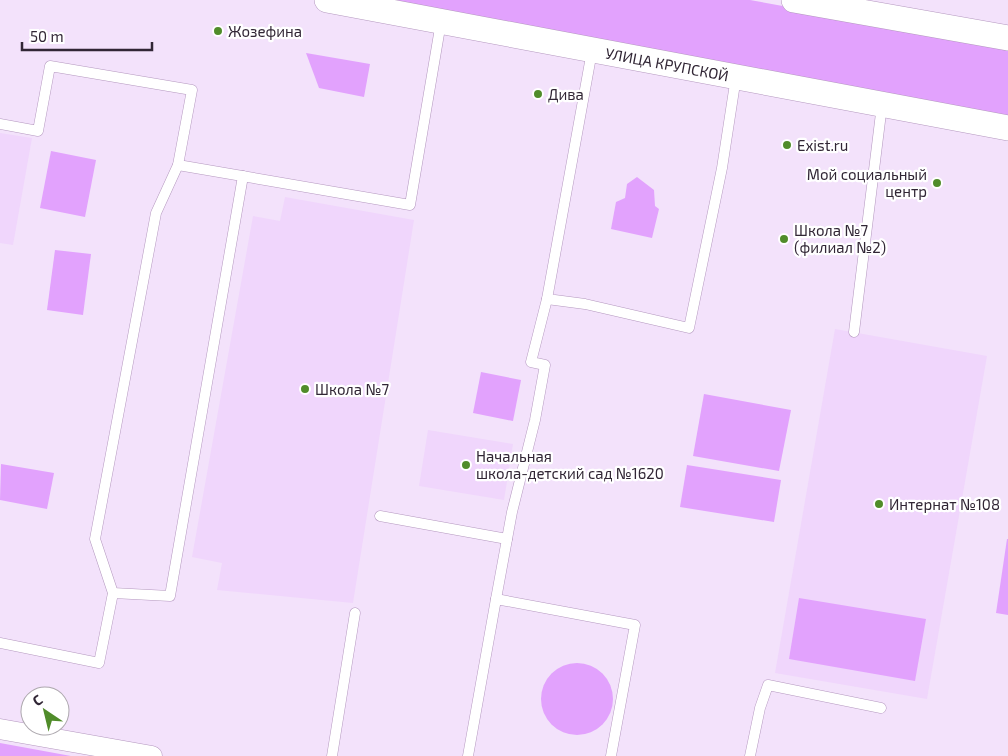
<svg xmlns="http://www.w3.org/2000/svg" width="1008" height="756" viewBox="0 0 1008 756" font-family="'Exo 2',sans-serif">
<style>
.built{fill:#f0d6fc}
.green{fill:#e2a2fd}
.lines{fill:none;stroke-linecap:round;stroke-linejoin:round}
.service-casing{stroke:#b498bf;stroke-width:11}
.minor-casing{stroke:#b498bf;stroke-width:21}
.tertiary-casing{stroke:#b498bf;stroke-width:26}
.service{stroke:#fff;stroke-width:10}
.minor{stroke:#fff;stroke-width:20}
.tertiary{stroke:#fff;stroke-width:25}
.poi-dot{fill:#508c2a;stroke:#fff;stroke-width:2}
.labels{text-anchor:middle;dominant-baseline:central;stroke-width:4.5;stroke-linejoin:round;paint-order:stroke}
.poi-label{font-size:15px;fill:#312635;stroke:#fff;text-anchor:start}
.street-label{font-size:15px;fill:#312635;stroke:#fff}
</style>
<rect width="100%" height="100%" fill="#f3e2fb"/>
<g class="built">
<polygon points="0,133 32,138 13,245 0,243"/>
<polygon points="285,197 414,220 353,603 217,590 222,563 192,557 253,216 280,221"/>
<polygon points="835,329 987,356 927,699 775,673"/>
<polygon points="428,430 513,444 504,500 419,486"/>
</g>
<g class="green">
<polygon points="356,0 750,0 1008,47 1008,121"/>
<polygon points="306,53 370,64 364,97 319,88"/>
<polygon points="51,151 96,160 85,217 40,208"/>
<polygon points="637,177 654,190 655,206 659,209 652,238 611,229 616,202 625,198 627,184"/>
<polygon points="55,250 91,254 83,315 47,310"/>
<polygon points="481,372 521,380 513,421 473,413"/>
<polygon points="704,394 791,410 779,471 693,456"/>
<polygon points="1,464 54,473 47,509 0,500"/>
<polygon points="687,465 781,480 774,522 680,507"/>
<polygon points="1007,539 1008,539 1008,615 996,613"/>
<polygon points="799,598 926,619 915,681 789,659"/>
<circle cx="577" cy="699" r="36"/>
<polygon points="0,743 71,756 0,756"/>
</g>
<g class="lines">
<defs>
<g id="service">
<polyline points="592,51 547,299 585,304 689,328 722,168 736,77"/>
<polyline points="0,124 38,131 50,66 192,90 178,165 410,205 441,22"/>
<polyline points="854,332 882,105"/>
<polyline points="380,516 507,539"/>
<polyline points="113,593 95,539 156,213 178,165"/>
<polyline points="496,599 512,512 535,420 545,365 531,362 547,299"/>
<polyline points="0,643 99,663 113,593 170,596 243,176"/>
<polyline points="332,756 355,613"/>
<polyline points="468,756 496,599 635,625 611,756"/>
<polyline points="750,756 760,708 768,685 881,708"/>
</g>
<polyline id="minor" points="0,729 152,756"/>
<g id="tertiary">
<path id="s1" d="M327,0L1008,128"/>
<polyline points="794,0 1008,38"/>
</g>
</defs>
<use href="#service" class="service-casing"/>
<use href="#minor" class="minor-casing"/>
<use href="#tertiary" class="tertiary-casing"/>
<use href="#service" class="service"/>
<use href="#minor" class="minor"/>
<use href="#tertiary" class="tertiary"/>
</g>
<g class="poi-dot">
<circle cx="218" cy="31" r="5"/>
<circle cx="538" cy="94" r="5"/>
<circle cx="787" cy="145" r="5"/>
<circle cx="937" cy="183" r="5"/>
<circle cx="784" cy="239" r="5"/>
<circle cx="305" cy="389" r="5"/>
<circle cx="466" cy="465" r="5"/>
<circle cx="879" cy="504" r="5"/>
</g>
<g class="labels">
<g class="poi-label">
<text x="228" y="31">Жозефина</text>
<text x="548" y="94">Дива</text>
<text x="797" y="145">Exist.ru</text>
<text x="927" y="174" text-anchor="end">Мой социальный<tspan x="927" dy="17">центр</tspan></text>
<text x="794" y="230">Школа №7<tspan x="794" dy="17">(филиал №2)</tspan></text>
<text x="315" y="389">Школа №7</text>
<text x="476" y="456">Начальная<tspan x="476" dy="17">школа-детский сад №1620</tspan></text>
<text x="889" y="504">Интернат №108</text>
</g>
<g class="street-label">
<text stroke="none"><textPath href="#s1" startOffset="346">УЛИЦА КРУПСКОЙ</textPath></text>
</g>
</g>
<g transform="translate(45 711) rotate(325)"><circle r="24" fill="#ffffff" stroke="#ada8ae"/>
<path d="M0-4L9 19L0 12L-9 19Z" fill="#508c2a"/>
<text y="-8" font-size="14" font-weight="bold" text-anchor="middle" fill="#312635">С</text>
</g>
<path d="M22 42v8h130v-8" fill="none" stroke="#312635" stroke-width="2.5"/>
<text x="30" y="42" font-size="15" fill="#312635" stroke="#ffffff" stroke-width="4" paint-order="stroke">50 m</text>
</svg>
